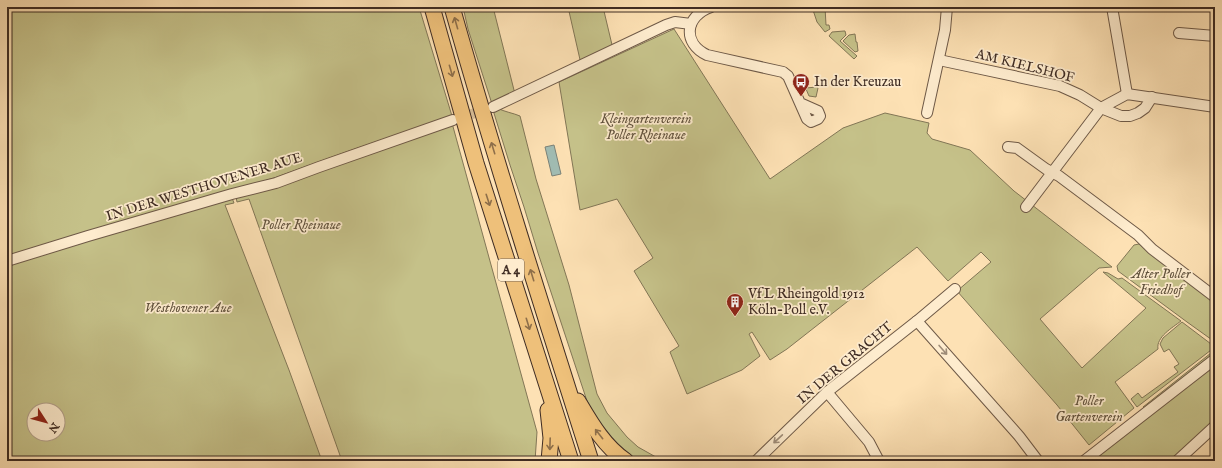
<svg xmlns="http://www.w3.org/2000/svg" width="1222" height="468" viewBox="0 0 1222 468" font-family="'IM FELL English',serif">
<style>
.green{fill:#c5c189;stroke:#827656;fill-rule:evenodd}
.water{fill:#a1bcb3;stroke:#7a8279}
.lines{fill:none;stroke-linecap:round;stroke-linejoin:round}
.minor-tunnel{stroke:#d7bd97;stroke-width:10;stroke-dasharray:10 5;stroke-linecap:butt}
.minor-casing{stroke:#6e5947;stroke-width:12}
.highway-casing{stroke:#3f2c23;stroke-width:17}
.minor{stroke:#feecce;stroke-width:10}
.highway{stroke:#eec07a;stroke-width:15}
.oneway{stroke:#8e6f4a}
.oneway2{stroke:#9e8c78}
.labels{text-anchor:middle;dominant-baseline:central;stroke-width:3.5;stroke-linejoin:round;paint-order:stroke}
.shield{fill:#feecce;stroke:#786656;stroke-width:1}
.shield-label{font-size:13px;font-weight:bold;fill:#3f2c23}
.street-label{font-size:14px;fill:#3f2c23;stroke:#feecce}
.poi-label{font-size:14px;fill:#3f2c23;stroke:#feecce;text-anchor:start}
.park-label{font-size:14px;font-style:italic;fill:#60513c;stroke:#feecce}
</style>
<rect width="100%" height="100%" fill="#fde1b4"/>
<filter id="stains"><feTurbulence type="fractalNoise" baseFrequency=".005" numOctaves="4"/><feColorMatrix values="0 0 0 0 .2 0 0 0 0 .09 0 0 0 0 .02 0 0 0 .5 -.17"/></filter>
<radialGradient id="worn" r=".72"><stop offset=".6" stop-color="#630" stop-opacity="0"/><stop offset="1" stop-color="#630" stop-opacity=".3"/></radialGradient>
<g class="green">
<polygon points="7,7 419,7 452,116 349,151 274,178 7,258"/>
<polygon points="463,7 493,7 515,94 492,104 468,29"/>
<polygon points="568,7 603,7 613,49 581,64"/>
<polygon points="812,7 825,7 826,25 829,25 830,29 825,32 817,22"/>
<path d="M674,29L770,179L843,128L885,113L929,123L927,133L932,139L970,150L1014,191L1112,267L1099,268L1040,319L1082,368L1146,308L1103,272L1108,273L1118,279L1122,278L1181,321C1172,328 1156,337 1158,349L1115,382L1134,408L1089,445L1057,405L957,291L991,262L981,252L948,281L917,247L787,349L770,360L752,332L749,334L760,356L742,370L687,394L670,352L679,346L634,271L653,258L617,199L580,210L559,82Z"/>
<polygon points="844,31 845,31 846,35 840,41 857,56 854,59 829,36 832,32"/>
<polygon points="855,34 856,42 857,42 858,51 855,52 843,41 849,35"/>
<polygon points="817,87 818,88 816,97 809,96 806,89 806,88"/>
<path d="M497,108C505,112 513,113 520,116L536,179L569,285L597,394L607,413L627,437L638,447L663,461H636L630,457L618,447L595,417L587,401L538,253L524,207L510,165L493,110Z"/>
<polygon points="452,123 537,432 535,461 342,461 249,199 237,202 236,197"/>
<path d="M232,198L234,203L225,205L289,370L322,461H7V263ZM34,410H58V434H34Z"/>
<polygon points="1139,244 1215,302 1215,342 1187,322 1118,271 1117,266 1134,245"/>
<polygon points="1182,322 1215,347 1137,407 1131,399 1138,393 1142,398 1178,372 1174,367 1179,364 1169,349 1164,352 1160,344 1163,338"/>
<polygon points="1211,353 1213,356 1145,408 1143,407"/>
<polygon points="1215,361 1215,423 1170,461 1089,461"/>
</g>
<polygon class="water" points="554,145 561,174 552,176 545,147"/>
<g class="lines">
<polyline class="minor-tunnel" points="457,119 487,109"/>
<defs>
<g id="minor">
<path d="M711,7C685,16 682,43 707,55L783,72L788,76L807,119L811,122L818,119L820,116L818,111L800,103"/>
<polyline points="1112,7 1127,94"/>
<polyline points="1179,33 1215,36"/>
<polyline points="939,60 1060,86 1080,95 1101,108 1121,116 1130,116 1138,113 1145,108 1152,97"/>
<polyline points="493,107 666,25 675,22 691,24"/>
<polyline points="927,113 945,30 947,7"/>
<polyline points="1008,147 1017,148 1046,169 1059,176 1138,235 1152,249 1215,297"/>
<polyline points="1026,207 1101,108 1127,94 1215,107"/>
<polyline points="7,261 88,236 232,194 276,183 319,167 453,120"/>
<polyline points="917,321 1019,436 1038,461"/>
<polyline points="827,392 869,442 879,461"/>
<polyline points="756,461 827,392 917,321 955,289"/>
<polyline points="1084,461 1215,359"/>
<polyline points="1177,461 1215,426"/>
</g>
<g id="highway">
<polyline points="432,7 476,163 571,461"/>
<path d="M452,7C495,159 543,310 591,461"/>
<path d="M578,401C591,423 604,446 626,461"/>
<polyline points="548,410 551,438 549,461"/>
</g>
</defs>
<use href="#minor" class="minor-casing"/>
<use href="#highway" class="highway-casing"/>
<use href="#minor" class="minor"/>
<use href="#highway" class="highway"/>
</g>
<defs><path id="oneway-shaft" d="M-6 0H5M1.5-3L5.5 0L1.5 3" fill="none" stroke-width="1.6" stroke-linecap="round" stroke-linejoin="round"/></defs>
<g class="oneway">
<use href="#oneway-shaft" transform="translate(456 23) rotate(-106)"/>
<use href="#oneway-shaft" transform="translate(451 71) rotate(74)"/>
<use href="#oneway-shaft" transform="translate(493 148) rotate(-107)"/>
<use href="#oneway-shaft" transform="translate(488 200) rotate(72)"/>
<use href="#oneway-shaft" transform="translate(532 275) rotate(-107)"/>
<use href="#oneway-shaft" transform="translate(528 324) rotate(73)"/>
<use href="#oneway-shaft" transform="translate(599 434) rotate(-128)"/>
<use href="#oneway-shaft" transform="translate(550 444) rotate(92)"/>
</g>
<g class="oneway2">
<use href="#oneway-shaft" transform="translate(943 350) rotate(49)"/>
<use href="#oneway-shaft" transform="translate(778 439) rotate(137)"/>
</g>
<defs>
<symbol id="bus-pin" viewBox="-11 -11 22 30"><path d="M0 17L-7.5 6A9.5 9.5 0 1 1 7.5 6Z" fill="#8f2418" stroke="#feecce"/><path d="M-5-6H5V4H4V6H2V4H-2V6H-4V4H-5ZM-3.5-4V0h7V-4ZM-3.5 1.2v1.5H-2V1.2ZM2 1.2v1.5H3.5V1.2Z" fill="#fff"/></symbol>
<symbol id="building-pin" viewBox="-11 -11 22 30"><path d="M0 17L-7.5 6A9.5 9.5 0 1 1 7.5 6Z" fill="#8f2418" stroke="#feecce"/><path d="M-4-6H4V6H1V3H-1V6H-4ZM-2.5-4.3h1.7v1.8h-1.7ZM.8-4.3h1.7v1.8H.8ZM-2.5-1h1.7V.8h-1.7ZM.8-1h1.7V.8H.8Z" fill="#fff"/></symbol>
</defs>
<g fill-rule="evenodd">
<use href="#bus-pin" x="791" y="72" width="20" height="27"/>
<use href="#building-pin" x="725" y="292" width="20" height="27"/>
</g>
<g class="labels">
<rect class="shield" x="498" y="259" width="26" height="22" rx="3"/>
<g class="shield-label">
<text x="511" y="270">A 4</text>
</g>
<g class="street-label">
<text transform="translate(1025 66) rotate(14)">AM KIELSHOF</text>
<text transform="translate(204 187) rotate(-17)">IN DER WESTHOVENER AUE</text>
<text transform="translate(845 363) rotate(-40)">IN DER GRACHT</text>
</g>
<g class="poi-label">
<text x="814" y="82">In der Kreuzau</text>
<text x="748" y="294">VfL Rheingold 1912<tspan x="748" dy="16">Köln-Poll e.V.</tspan></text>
</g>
<g class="park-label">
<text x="646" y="119">Kleingartenverein<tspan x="646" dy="16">Poller Rheinaue</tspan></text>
<text x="301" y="225">Poller Rheinaue</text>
<text x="1161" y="274">Alter Poller<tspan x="1161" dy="16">Friedhof</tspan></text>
<text x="188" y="308">Westhovener Aue</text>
<text x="1089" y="401">Poller<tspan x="1089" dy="16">Gartenverein</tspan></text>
</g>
</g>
<rect width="1222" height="468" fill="none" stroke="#fde1b4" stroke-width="24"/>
<rect x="8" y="8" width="1206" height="452" fill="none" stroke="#3f2c23" stroke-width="2"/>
<rect x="12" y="12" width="1198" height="444" fill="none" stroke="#3f2c23"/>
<g transform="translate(46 422) rotate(126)"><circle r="19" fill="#feecce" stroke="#b29f8a"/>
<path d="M0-3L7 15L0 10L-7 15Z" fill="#8f2418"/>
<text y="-6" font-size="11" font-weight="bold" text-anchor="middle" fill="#3f2c23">N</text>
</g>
<rect width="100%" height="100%" filter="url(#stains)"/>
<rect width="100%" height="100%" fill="url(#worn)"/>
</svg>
